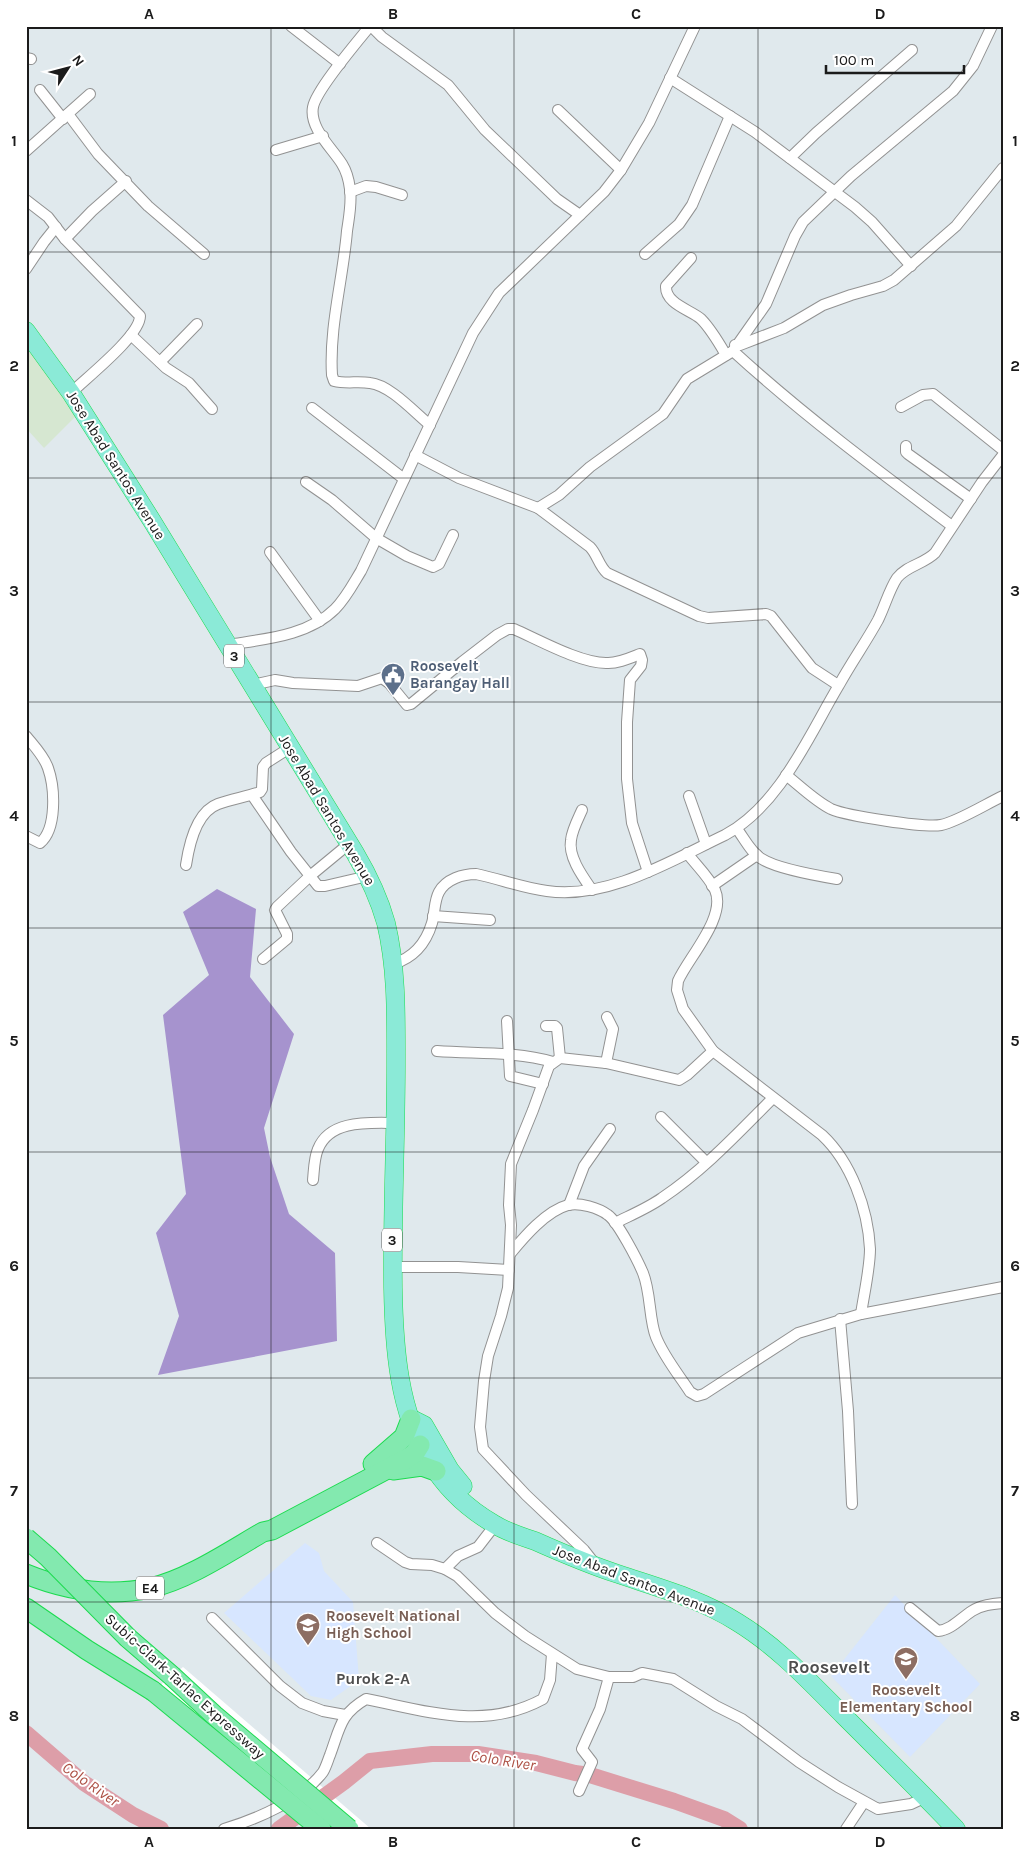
<svg xmlns="http://www.w3.org/2000/svg" width="1029" height="1855" viewBox="0 0 1029 1855" font-family="Karla,sans-serif">
<style>
.industrial{fill:#d6e7d1}
.education{fill:#d7e6ff}
.forest{fill:#a693ce}
.pier{fill:#fff}
.lines{fill:none;stroke-linecap:round;stroke-linejoin:round}
.river{stroke:#dd9ea8;stroke-width:16}
.minor-casing{stroke:#929292;stroke-width:12}
.trunk-casing{stroke:#1ddb50;stroke-width:19}
.motorway-casing{stroke:#1ddb50;stroke-width:21}
.minor{stroke:#fff;stroke-width:10}
.trunk{stroke:#8bead7;stroke-width:18}
.motorway{stroke:#83e9af;stroke-width:19}
.motorway-bridge-casing{stroke:#1ddb50;stroke-width:21;stroke-linecap:butt}
.motorway-bridge{stroke:#83e9af;stroke-width:19}
.grid{fill:none;stroke:#1b1b1b;stroke-width:1;stroke-opacity:0.55}
.labels{text-anchor:middle;dominant-baseline:central;stroke-width:4;stroke-linejoin:round;paint-order:stroke}
.shield{fill:#fff;stroke:#5f5f5f;stroke-width:1}
.shield-label{font-size:14px;font-weight:bold;fill:#1b1b1b}
.street-label{font-size:15px;fill:#1b1b1b;stroke:#fff}
.service-label{font-size:15px;font-weight:bold;fill:#4e5e75;stroke:#fff;text-anchor:start}
.education-label{font-size:15px;font-weight:bold;fill:#785e54;stroke:#fff;text-anchor:start}
.neighbourhood-label{font-size:16px;font-weight:bold;fill:#4e4e4e;stroke:#fff}
.water-label{font-size:16px;font-style:italic;fill:#ad5145;stroke:#fff}
.quarter-label{font-size:18px;font-weight:bold;fill:#4e4e4e;stroke:#fff}
.neatline{fill:none;stroke:#1b1b1b;stroke-width:2}
.grid-label{font-size:16px;text-anchor:middle;font-weight:bold;fill:#1b1b1b}
</style>
<rect width="100%" height="100%" fill="#e0e9ed"/>
<polygon class="industrial" points="32,350 78,414 44,448 26,428 26,356"/>
<g class="education">
<polygon points="305,1543 319,1553 324,1571 353,1602 359,1680 331,1700 311,1696 224,1613"/>
<polygon points="895,1595 980,1684 910,1757 831,1676"/>
</g>
<polygon class="forest" points="217,889 256,909 250,977 294,1034 264,1128 270,1157 289,1214 335,1253 337,1341 158,1375 179,1316 156,1233 186,1194 163,1015 209,975 183,912"/>
<polygon class="pier" points="183,1667 371,1829 311,1829 153,1691"/>
<g class="lines">
<g class="river">
<polyline points="26,1733 84,1783 133,1815 161,1829"/>
<polyline points="279,1829 344,1782 370,1761 432,1754 478,1754 536,1763 575,1773 590,1775 674,1801 724,1819 740,1829"/>
</g>
<defs>
<g id="minor">
<polyline points="291,26 340,64"/>
<path d="M370,26C357,42 316,90 313,107C309,128 332,148 342,164C347,172 349,181 350,189C352,203 349,217 347,231C343,279 329,327 332,375L334,381C346,384 358,381 370,383C390,385 414,412 430,425"/>
<polyline points="371,26 382,37 448,85 485,130 557,199 580,215"/>
<polyline points="26,58 31,59"/>
<polyline points="670,78 755,132 855,207 872,222 911,266"/>
<polyline points="40,90 63,119"/>
<polyline points="558,110 621,170"/>
<polyline points="68,114 98,154 148,206 204,254"/>
<polyline points="276,150 323,136"/>
<polyline points="26,151 90,94"/>
<polyline points="790,158 816,133 912,50"/>
<polyline points="350,192 366,186 376,187 402,195"/>
<path d="M26,200L48,217L65,239L140,316C140,336 86,378 71,393"/>
<polyline points="65,239 92,211 126,181"/>
<polyline points="645,254 679,224 692,205 730,116"/>
<path d="M691,258L666,286C665,304 691,310 701,319C711,329 719,343 726,355"/>
<polyline points="26,269 44,242 56,227"/>
<polyline points="131,335 166,368 189,383 212,409"/>
<polyline points="735,345 740,345 784,328 823,305 851,295 883,286 894,280 956,226 1003,168"/>
<path d="M733,351C802,414 877,470 952,526"/>
<polyline points="160,362 197,324"/>
<polyline points="901,407 923,395 933,394 1003,450"/>
<polyline points="312,408 404,479"/>
<polyline points="906,446 906,452 908,454 971,499"/>
<path d="M415,455L459,478L538,508L590,547C597,554 599,566 607,573L699,616L708,618L766,614L771,616L812,668L838,685"/>
<polyline points="306,482 332,500 376,538 407,556 433,567 439,564 453,535"/>
<polyline points="538,508 559,495 590,467 663,414 687,379 733,351 766,304 795,236 803,222 851,176 953,91 973,66 992,26"/>
<polyline points="270,552 320,621"/>
<path d="M228,645C264,639 308,636 335,609C346,598 353,584 361,571L473,333L499,293L604,192L621,170L649,123L695,26"/>
<path d="M252,685L275,680L293,683L358,686L382,678L389,683L407,705L411,704L462,662L497,635L508,629H514C539,640 580,663 606,663C617,664 630,658 640,654L642,660L641,666L630,680L627,722V779L632,823L648,872"/>
<path d="M26,736C34,746 44,756 48,768C55,788 57,829 40,843L26,836"/>
<path d="M786,775C800,786 815,801 831,809C847,816 925,828 941,825C957,822 986,804 1003,796"/>
<polyline points="252,795 291,852 318,886 325,886 368,876"/>
<polyline points="689,796 706,844"/>
<path d="M582,810C578,819 572,830 571,840C568,857 583,877 592,890"/>
<path d="M737,829C744,838 751,853 762,859C776,868 819,876 837,879"/>
<path d="M687,853C696,865 709,877 715,890C727,917 688,958 678,981L677,990L683,1009L713,1051L822,1135C851,1162 868,1209 870,1249C870,1268 864,1294 861,1314"/>
<path d="M186,865C189,845 196,812 218,804C231,799 246,797 260,792L262,789L263,767L266,763L291,747"/>
<polyline points="712,886 757,855"/>
<polyline points="433,916 490,920"/>
<polyline points="263,959 287,939 287,934 275,910 277,907 310,876 350,843"/>
<path d="M393,964C413,958 426,943 432,923C435,913 434,901 439,892C446,879 463,874 476,874C500,879 523,888 547,891C608,900 672,860 725,835C780,805 808,737 839,685C851,663 866,642 878,620C885,606 889,590 897,578C906,566 924,564 935,553L982,482L1003,455"/>
<polyline points="507,1021 510,1076 543,1084"/>
<polyline points="546,1026 555,1026 557,1028 560,1058"/>
<path d="M437,1051C475,1054 515,1051 553,1062"/>
<polyline points="606,1063 613,1029 607,1017"/>
<polyline points="661,1117 706,1162"/>
<path d="M313,1180C314,1170 314,1158 318,1149C330,1119 370,1123 396,1123"/>
<polyline points="569,1205 584,1166 610,1129"/>
<path d="M615,1223C631,1215 648,1208 662,1198C704,1170 738,1133 773,1098"/>
<path d="M510,1254C524,1237 546,1211 568,1205C579,1202 599,1208 608,1215C618,1222 638,1261 643,1273C651,1293 649,1320 656,1337C664,1357 679,1375 690,1392L697,1396L704,1394L798,1333L861,1314L1003,1287"/>
<polyline points="393,1267 458,1267 509,1270"/>
<polyline points="840,1319 848,1411 852,1504"/>
<polyline points="377,1543 405,1562 411,1564 432,1565 445,1569 457,1576 495,1613 525,1636 577,1669 609,1677 633,1677 642,1673 673,1679 716,1706 742,1719 799,1762 838,1787 878,1809 911,1804 926,1797"/>
<polyline points="595,1564 584,1550 526,1495 483,1449 480,1427 484,1381 488,1356 501,1316 508,1288 511,1225 509,1205 511,1164 533,1110 549,1066 560,1058 606,1063 679,1080 687,1075 713,1051"/>
<polyline points="445,1569 458,1556 478,1547 495,1525"/>
<path d="M910,1608L938,1631C951,1630 961,1618 972,1611C981,1605 992,1604 1003,1603"/>
<polyline points="212,1618 280,1686 302,1703 323,1711 345,1715"/>
<polyline points="579,1791 592,1762 582,1749 600,1709 609,1677"/>
<path d="M224,1829C257,1819 302,1800 323,1772C326,1767 328,1760 330,1755C340,1728 340,1714 366,1699C427,1711 484,1731 543,1699L550,1680L552,1654"/>
<polyline points="846,1829 864,1802"/>
</g>
<g id="trunk">
<path d="M26,331L71,393L152,521L355,853C368,875 379,898 386,923C397,969 396,1017 396,1064C396,1139 392,1213 393,1288C394,1346 398,1411 430,1462C445,1487 468,1509 494,1524C506,1532 521,1536 535,1541C562,1553 590,1565 618,1574C659,1588 701,1599 737,1622C778,1647 810,1682 843,1715C881,1753 919,1790 956,1829"/>
<polyline points="414,1420 424,1425 450,1470 463,1486"/>
</g>
<g id="motorway">
<polyline points="373,1464 404,1437 411,1419"/>
<polyline points="393,1470 422,1466 436,1471"/>
<path d="M26,1574C65,1590 108,1597 150,1588C187,1580 230,1551 263,1532L272,1530L408,1458L415,1453L420,1445"/>
<polyline points="26,1608 87,1650 153,1691"/>
<polyline points="128,1638 172,1676"/>
</g>
</defs>
<use href="#minor" class="minor-casing"/>
<use href="#trunk" class="trunk-casing"/>
<use href="#motorway" class="motorway-casing"/>
<use href="#minor" class="minor"/>
<use href="#trunk" class="trunk"/>
<use href="#motorway" class="motorway"/>
<defs>
<g id="motorway-bridge">
<polyline points="26,1538 48,1557 128,1638"/>
<polyline points="172,1676 214,1715 349,1829"/>
<polyline points="153,1691 321,1829"/>
</g>
</defs>
<use href="#motorway-bridge" class="motorway-bridge-casing"/>
<use href="#motorway-bridge" class="motorway-bridge"/>
</g>
<path class="grid" d="M271,26V1829M514,26V1829M758,26V1829M26,252H1003M26,478H1003M26,702H1003M26,928H1003M26,1152H1003M26,1378H1003M26,1602H1003"/>
<defs>
<symbol id="civic-pin" viewBox="-11 -11 22 30"><path d="M0 17L-7.5 6A9.5 9.5 0 1 1 7.5 6Z" fill="#5c6f8a" stroke="#fff"/><path d="M-.6-6.5H3V-4.5H.6V-3L4-1V1h2V6H-6V1h2V-1L-.6-3ZM-1.2 2.5V6h2.4V2.5Z" fill="#fff"/></symbol>
<symbol id="school-pin" viewBox="-11 -11 22 30"><path d="M0 17L-7.5 6A9.5 9.5 0 1 1 7.5 6Z" fill="#8d6e63" stroke="#fff"/><path d="M0-5L7-2L0 1L-7-2ZM-4 1L0 2.5L4 1V4Q0 6-4 4Z" fill="#fff"/></symbol>
</defs>
<g fill-rule="evenodd">
<use href="#civic-pin" x="379" y="661" width="28" height="38"/>
<use href="#school-pin" x="294" y="1611" width="28" height="38"/>
<use href="#school-pin" x="892" y="1645" width="28" height="38"/>
</g>
<g class="labels">
<g class="shield">
<rect x="224" y="644.5" width="20" height="23" rx="4"/>
<rect x="382" y="1228.5" width="20" height="23" rx="4"/>
<rect x="136" y="1576.5" width="28" height="23" rx="4"/>
</g>
<g class="shield-label">
<text x="234" y="656">3</text>
<text x="392" y="1240">3</text>
<text x="150" y="1588">E4</text>
</g>
<g class="street-label">
<text transform="translate(116 465) rotate(58)">Jose Abad Santos Avenue</text>
<text transform="translate(327 810) rotate(59)">Jose Abad Santos Avenue</text>
<text transform="translate(634 1580) rotate(21)">Jose Abad Santos Avenue</text>
<text transform="translate(185 1686) rotate(42)">Subic-Clark-Tarlac Expressway</text>
</g>
<g class="service-label">
<text x="410" y="666">Roosevelt<tspan x="410" dy="17">Barangay Hall</tspan></text>
</g>
<g class="education-label">
<text x="326" y="1616">Roosevelt National<tspan x="326" dy="17">High School</tspan></text>
<text x="906" y="1690" text-anchor="middle">Roosevelt<tspan x="906" dy="17">Elementary School</tspan></text>
</g>
<g class="neighbourhood-label">
<text x="373" y="1678">Purok 2-A</text>
</g>
<g class="water-label">
<text transform="translate(503 1760) rotate(9)">Colo River</text>
<text transform="translate(91 1784) rotate(35)">Colo River</text>
</g>
<g class="quarter-label">
<text x="829" y="1667">Roosevelt</text>
</g>
</g>
<rect width="1029" height="1855" fill="none" stroke="#ffffff" stroke-width="55"/>
<g transform="translate(68 68) rotate(54)" stroke="#ffffff" stroke-width="4" paint-order="stroke">
<path d="M0-4L9 19L0 12L-9 19Z" fill="#1b1b1b"/>
<text y="-8" font-size="14" font-weight="bold" text-anchor="middle" fill="#1b1b1b">N</text>
</g>
<path d="M826 65v8h138v-8" fill="none" stroke="#1b1b1b" stroke-width="2.5"/>
<text x="834" y="65" font-size="15" fill="#1b1b1b" stroke="#ffffff" stroke-width="4" paint-order="stroke">100 m</text>
<rect x="28" y="28" width="974" height="1800" class="neatline"/>
<g class="grid-label">
<text x="149" y="19">A</text>
<text x="393" y="19">B</text>
<text x="636" y="19">C</text>
<text x="880" y="19">D</text>
<text x="14" y="146">1</text>
<text x="1015" y="146">1</text>
<text x="14" y="371">2</text>
<text x="1015" y="371">2</text>
<text x="14" y="596">3</text>
<text x="1015" y="596">3</text>
<text x="14" y="821">4</text>
<text x="1015" y="821">4</text>
<text x="14" y="1046">5</text>
<text x="1015" y="1046">5</text>
<text x="14" y="1271">6</text>
<text x="1015" y="1271">6</text>
<text x="14" y="1496">7</text>
<text x="1015" y="1496">7</text>
<text x="14" y="1721">8</text>
<text x="1015" y="1721">8</text>
<text x="149" y="1847">A</text>
<text x="393" y="1847">B</text>
<text x="636" y="1847">C</text>
<text x="880" y="1847">D</text>
</g>
</svg>
